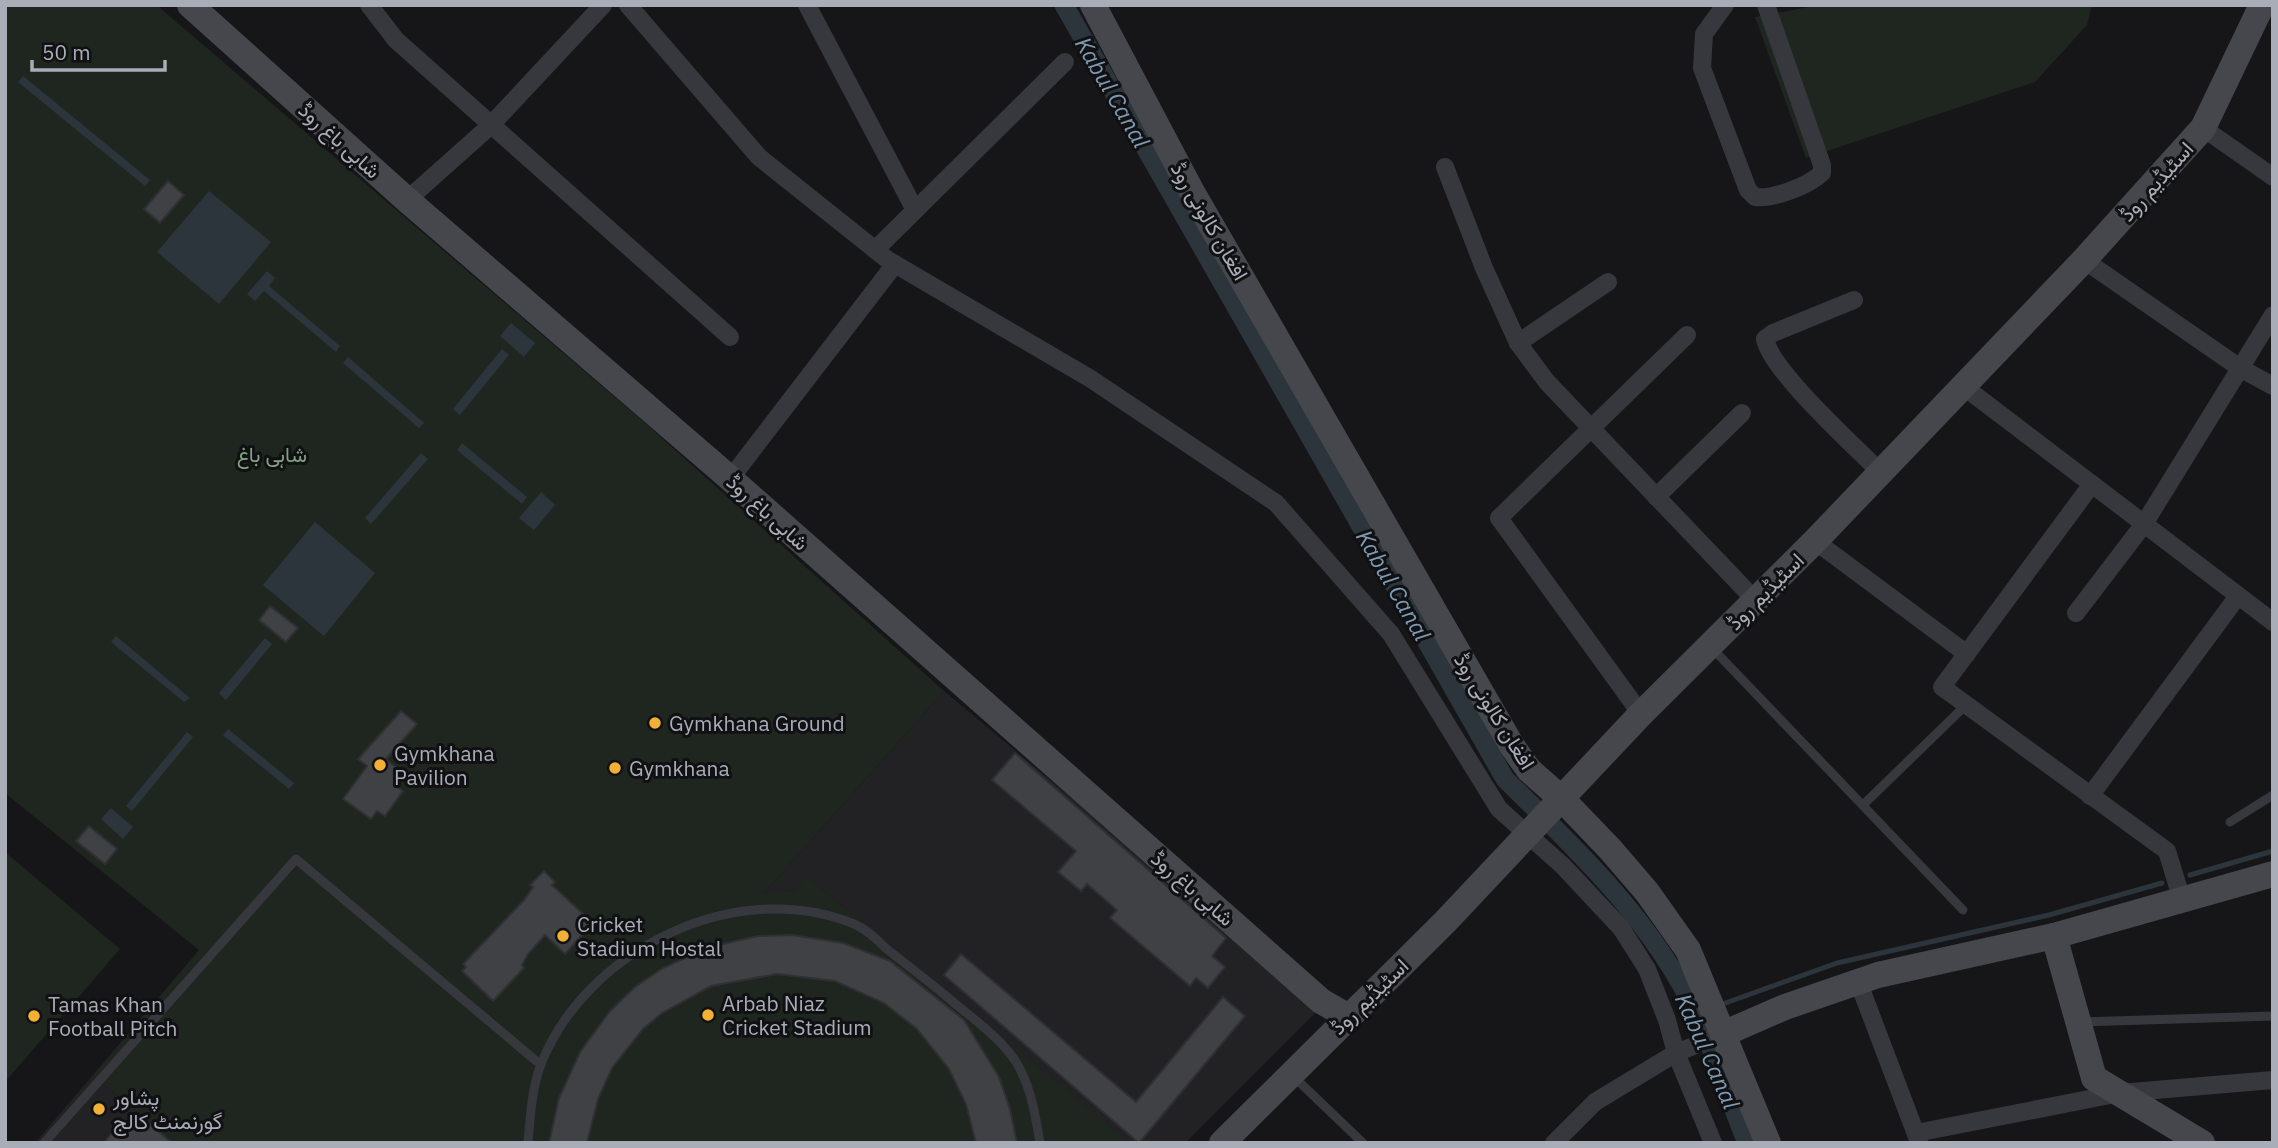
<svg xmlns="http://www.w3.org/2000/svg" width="2278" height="1148" viewBox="0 0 2278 1148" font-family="'IBM Plex Sans',Vazirmatn,sans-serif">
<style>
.built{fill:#222225}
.green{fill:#1e261f}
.water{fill:#2c353c}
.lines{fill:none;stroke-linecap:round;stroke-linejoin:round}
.stream{stroke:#2c353c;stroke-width:5}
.canal{stroke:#2c353c;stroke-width:19}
.building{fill:#404145;stroke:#303034;stroke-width:2}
.lane{stroke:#37383d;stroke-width:9}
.street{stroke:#37383d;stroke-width:18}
.secondary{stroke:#45474d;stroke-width:26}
.poi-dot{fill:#f2b134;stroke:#111113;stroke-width:2.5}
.labels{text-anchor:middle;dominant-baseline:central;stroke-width:6;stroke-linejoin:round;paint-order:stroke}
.street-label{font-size:21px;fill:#a8adb8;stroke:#111113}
.park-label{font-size:21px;fill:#7fa381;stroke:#111113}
.poi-label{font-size:21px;fill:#a8adb8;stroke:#111113;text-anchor:start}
.water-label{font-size:23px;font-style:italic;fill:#7f9bb3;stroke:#111113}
</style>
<rect width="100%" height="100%" fill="#161618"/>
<g class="built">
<polygon points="944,691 1321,1007 1185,1143 1129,1143 808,878 796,890 762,895"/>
<polygon points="93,1075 173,1143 35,1143"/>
</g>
<g class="green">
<polygon points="5,5 159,7 645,423 944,691 763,894 796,890 807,877 1130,1143 173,1143 93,1075 199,950 5,793"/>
<polygon points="1819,5 2092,5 2087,25 2035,82 1806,158 1755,17"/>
<polygon points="5,852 120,949 5,1082"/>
</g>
<g class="water">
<polygon points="23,76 150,180 145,186 18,82"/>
<polygon points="209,191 271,242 219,304 157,252"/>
<polygon points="267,271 275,278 269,286 340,346 336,352 264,291 255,301 247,294"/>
<polygon points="511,323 535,343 524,357 500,336"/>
<polygon points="502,349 509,355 460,415 453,409"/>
<polygon points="348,357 424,423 419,428 343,363"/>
<polygon points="462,443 527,497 522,504 457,450"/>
<polygon points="421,453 428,459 371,524 365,518"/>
<polygon points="541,492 555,505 534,530 519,518"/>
<polygon points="315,522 375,573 324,636 263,585"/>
<polygon points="116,636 190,698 184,702 111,642"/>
<polygon points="265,638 272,644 226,700 219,693"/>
<polygon points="228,729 294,783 289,789 223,735"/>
<polygon points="187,732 193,737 132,811 126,806"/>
<polygon points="111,808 133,827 123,839 101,819"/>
</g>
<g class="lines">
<g class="stream">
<polyline points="2190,875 2273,851"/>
<polyline points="1720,1005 1837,963 2049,915 2162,883"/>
</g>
<path class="canal" d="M1064,5L1505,779C1577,850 1652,920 1696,1013C1716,1055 1729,1100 1747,1143"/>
</g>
<g class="building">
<polygon points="168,181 184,195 160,223 144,209"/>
<polygon points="270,606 298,628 286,642 259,620"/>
<polygon points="401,711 417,724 386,759 403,773 394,785 403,791 385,816 377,811 371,819 343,799 367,766 358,759"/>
<polygon points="1015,753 1226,938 1212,956 1225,967 1208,988 1196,978 1190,986 1110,918 1117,910 1087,884 1081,891 1058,872 1076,851 992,780"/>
<polygon points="89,826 117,849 105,864 76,841"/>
<polygon points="544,871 555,882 552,885 593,923 565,954 545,935 528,954 522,965 524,968 493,1001 462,971 466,967 463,964 524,900 533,887 530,885"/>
<polygon points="792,935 843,943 890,961 964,1020 999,1077 1010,1109 1017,1143 976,1143 966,1104 949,1069 917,1029 884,1003 835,981 777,974 711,986 662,1013 643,1029 612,1068 598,1099 587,1143 549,1143 559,1098 580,1052 610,1011 635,987 663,968 709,947 758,936"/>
<polygon points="961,954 1136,1102 1223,997 1245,1016 1139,1143 944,975"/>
<polygon points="142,1117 172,1143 104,1143 123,1119 133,1128"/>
</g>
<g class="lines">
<g class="lane">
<polyline points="1711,647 1963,910"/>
<polyline points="1863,805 1966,705"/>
<polyline points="2230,822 2273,795"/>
<polyline points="2080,1022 2273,1016"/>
<polyline points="1293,1076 1363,1143"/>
<polyline points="44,1143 296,859 541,1065"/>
<path d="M528,1143C530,1117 532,1088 541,1064C587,948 738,876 854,924C867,929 878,941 888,950C907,965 927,980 946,996C970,1017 1007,1041 1021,1071C1032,1093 1036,1119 1040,1143"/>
</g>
<g class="street">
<polyline points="369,5 396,40 730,337"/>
<polyline points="628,5 759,157 888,260 1091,379 1276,503 1391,634 1499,809 1563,866 1621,928 1647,969 1667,1020 1676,1053 1713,1143"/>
<polyline points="807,5 915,210"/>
<path d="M1725,5L1704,34L1702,68L1748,190L1755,197C1774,199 1808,186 1822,173V165L1766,5"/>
<polyline points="2203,128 2273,177"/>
<polyline points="1445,167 1484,268 1518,343 1547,382 1756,601"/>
<polyline points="407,200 490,126 603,5"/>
<polyline points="875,250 1065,62"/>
<polyline points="2084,260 2240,368 2273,386"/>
<path d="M1854,300L1773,333L1765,339C1771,371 1855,446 1881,473"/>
<polyline points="1518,343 1608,282"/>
<polyline points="1963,386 2273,622"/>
<polyline points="730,479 895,264"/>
<polyline points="2092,484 1942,687 2167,851 2182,900"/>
<polyline points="1656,497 1742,413"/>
<polyline points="1815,541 1967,654"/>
<polyline points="2076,613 2144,524 2273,315"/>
<polyline points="1641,714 1499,518 1687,335"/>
<polyline points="2090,796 2238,596"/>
<polyline points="1858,981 1919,1142"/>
<polyline points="1916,1133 2120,1093 2273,1080"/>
<polyline points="1554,1143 1595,1102 1676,1053 1723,1034"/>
</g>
<g class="secondary">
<polyline points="190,5 407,200 725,474 1321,1001 1347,1016"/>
<polyline points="1093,5 1192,192 1512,746 1529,770 1563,800 1610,849 1647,892 1688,950 1768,1143"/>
<polyline points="2054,936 2094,1078 2202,1143"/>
<polyline points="1723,1034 1785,1007 1878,975 2054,936 2273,874"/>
<polyline points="1222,1143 1445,922 1641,714 1815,541 2084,260 2203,128 2262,5"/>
</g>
</g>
<g class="poi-dot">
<circle cx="655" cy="723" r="7"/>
<circle cx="380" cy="765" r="7"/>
<circle cx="615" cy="768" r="7"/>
<circle cx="563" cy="936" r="7"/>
<circle cx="708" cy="1015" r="7"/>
<circle cx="34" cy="1016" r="7"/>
<circle cx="99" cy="1109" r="7"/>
</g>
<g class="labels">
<g class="street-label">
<text transform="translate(340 140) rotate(42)">شاہی باغ روڈ</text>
<text transform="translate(2156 181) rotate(-48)">اسٹیڈیم روڈ</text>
<text transform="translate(1210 221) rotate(60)">افغان کالونی روڈ</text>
<text transform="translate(768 512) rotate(42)">شاہی باغ روڈ</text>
<text transform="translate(1765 591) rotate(-45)">اسٹیڈیم روڈ</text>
<text transform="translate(1495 711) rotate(58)">افغان کالونی روڈ</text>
<text transform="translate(1193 888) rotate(41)">شاہی باغ روڈ</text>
<text transform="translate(1369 996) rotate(-44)">اسٹیڈیم روڈ</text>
</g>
<g class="park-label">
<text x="272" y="454">شاہی باغ</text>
</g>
<g class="poi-label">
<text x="669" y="723">Gymkhana Ground</text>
<text x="394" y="753">Gymkhana<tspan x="394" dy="24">Pavilion</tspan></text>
<text x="629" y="768">Gymkhana</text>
<text x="577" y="924">Cricket<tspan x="577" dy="24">Stadium Hostal</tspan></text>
<text x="722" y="1003">Arbab Niaz<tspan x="722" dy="24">Cricket Stadium</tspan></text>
<text x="48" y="1004">Tamas Khan<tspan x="48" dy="24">Football Pitch</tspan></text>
<text x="113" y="1097">پشاور<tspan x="113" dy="24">گورنمنٹ کالج</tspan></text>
</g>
<g class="water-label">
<text transform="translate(1113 92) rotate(60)">Kabul Canal</text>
<text transform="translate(1394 585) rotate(60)">Kabul Canal</text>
<text transform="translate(1708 1051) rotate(66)">Kabul Canal</text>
</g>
</g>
<rect width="2278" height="1148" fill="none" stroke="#a8adb8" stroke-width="14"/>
<path d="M32 60v10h133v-10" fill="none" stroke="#a8adb8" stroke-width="3.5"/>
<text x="42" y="60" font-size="21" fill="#a8adb8" stroke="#111113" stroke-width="5" paint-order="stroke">50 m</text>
</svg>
